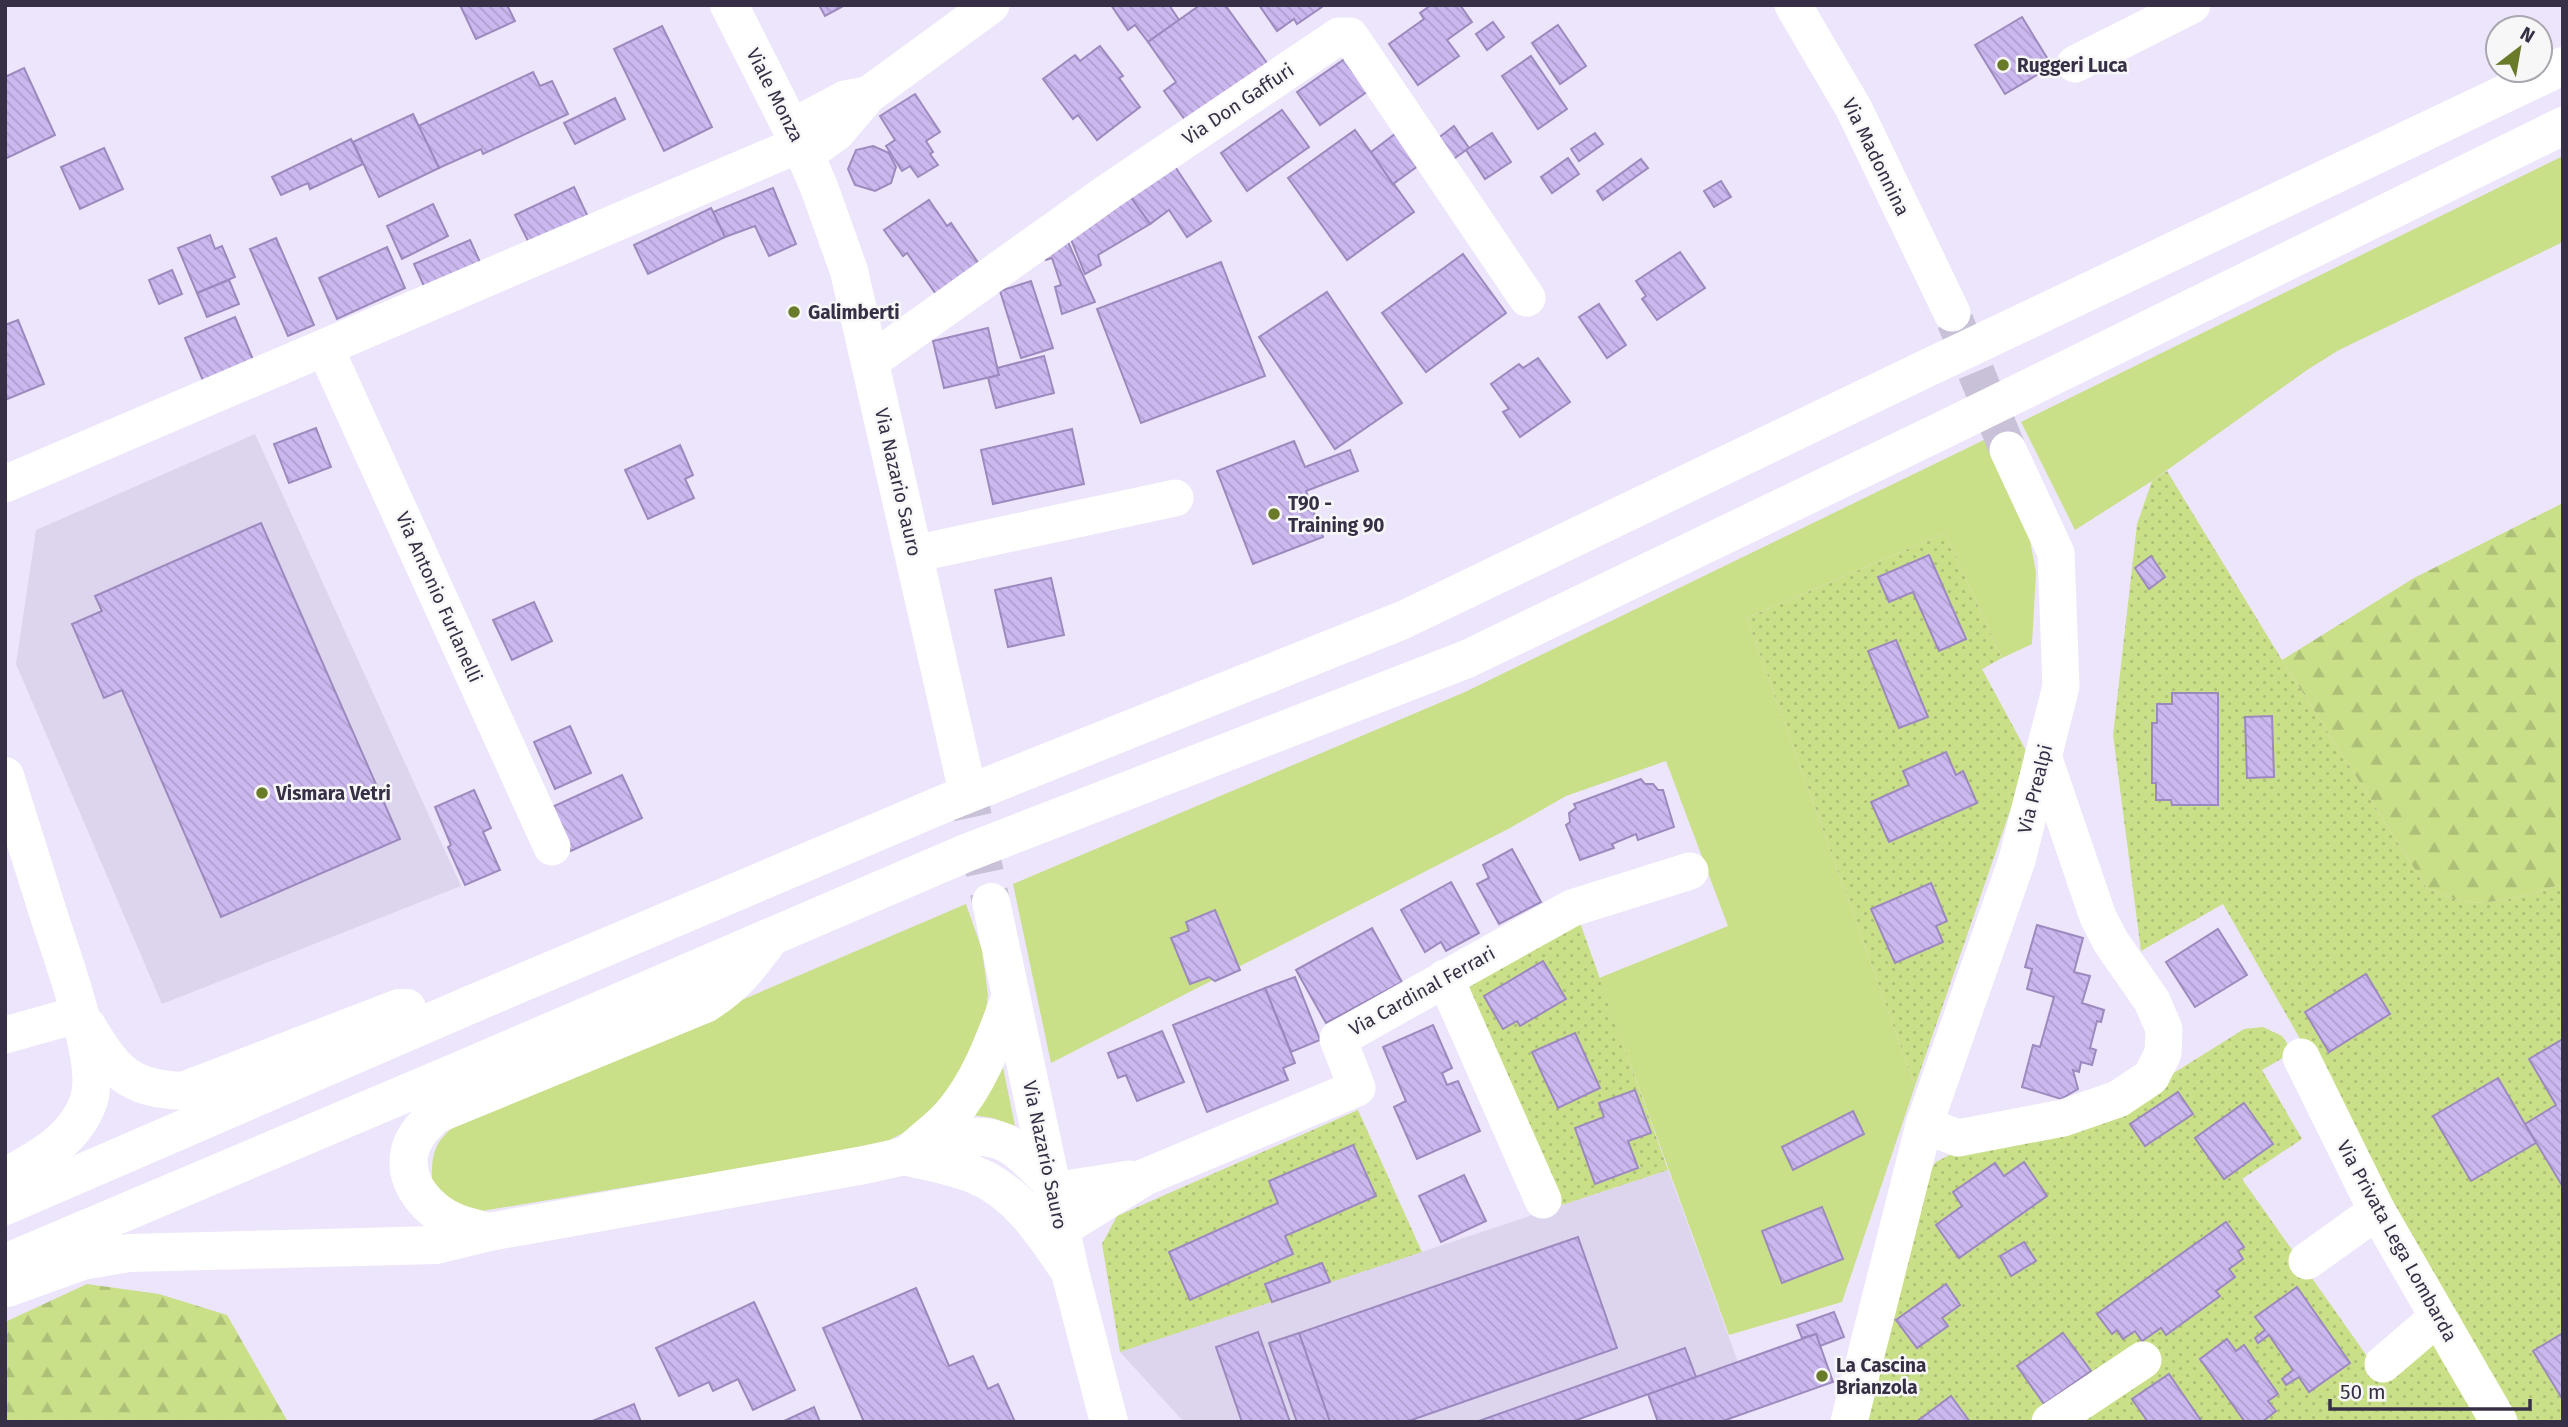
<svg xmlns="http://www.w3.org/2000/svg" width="2568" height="1427" viewBox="0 0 2568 1427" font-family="'Fira Sans',sans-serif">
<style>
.built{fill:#ddd4ee}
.green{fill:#c9df88}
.forest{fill:url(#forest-firs)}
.garden{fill:url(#garden-dots)}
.building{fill:url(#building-back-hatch);stroke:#9c8abe;stroke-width:2}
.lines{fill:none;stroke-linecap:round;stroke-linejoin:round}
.minor-tunnel{stroke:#c9c1d7;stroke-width:37;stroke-dasharray:37 18;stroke-linecap:butt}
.major-tunnel{stroke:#c9c1d7;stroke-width:38;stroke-dasharray:38 19;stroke-linecap:butt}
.minor{stroke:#fff;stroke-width:37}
.major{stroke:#fff;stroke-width:38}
.highway{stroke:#fff;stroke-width:38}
.poi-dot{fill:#697a29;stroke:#f7f7f7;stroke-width:2.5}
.labels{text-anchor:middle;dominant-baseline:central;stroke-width:5;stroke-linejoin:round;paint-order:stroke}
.poi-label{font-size:19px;font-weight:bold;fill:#372f45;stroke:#f7f7f7;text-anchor:start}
.street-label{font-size:19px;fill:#372f45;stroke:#f7f7f7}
</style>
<defs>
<pattern id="forest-firs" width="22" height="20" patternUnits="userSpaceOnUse" patternTransform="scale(1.75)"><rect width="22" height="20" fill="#c9df88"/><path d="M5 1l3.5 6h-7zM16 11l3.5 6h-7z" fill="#adc077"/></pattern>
<pattern id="garden-dots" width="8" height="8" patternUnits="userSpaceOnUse" patternTransform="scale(1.75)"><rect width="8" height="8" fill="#c9df88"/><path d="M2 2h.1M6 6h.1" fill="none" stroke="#adc077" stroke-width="1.8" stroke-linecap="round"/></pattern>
<pattern id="building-back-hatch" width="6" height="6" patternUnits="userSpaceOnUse" patternTransform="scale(1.75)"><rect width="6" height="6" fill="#cbb8ef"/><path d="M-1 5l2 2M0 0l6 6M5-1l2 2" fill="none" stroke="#af9ece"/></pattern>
</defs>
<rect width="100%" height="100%" fill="#ede5fc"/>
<g class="built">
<polygon points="255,434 461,886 162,1004 16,664 36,530"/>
<polygon points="1668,1170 1738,1362 1696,1377 1685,1349 1476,1422 1184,1422 1120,1352"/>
</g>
<g class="green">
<polygon points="2563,156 2563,242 2339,350 2307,370 2152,481 2075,530 2021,422"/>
<polygon points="1990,437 2026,518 2036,573 2032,644 2002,658 1945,533 1747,618 1915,1086 1842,1302 1729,1335 1599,978 1728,926 1666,761 1566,796 1510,828 1051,1063 1013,884 1465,692"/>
<path d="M966,904L982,950L988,995L982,1039L958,1086L916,1126L880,1145L476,1212L449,1200L432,1182C431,1149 436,1141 461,1120Z"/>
<polygon points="1001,1058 1015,1126 993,1118 965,1114"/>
</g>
<g class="forest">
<path d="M2563,503V884C2514,899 2473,915 2426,887L2282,660L2414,578Z"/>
<polygon points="87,1284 159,1294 227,1315 288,1422 5,1422 5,1322"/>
</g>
<g class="garden">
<path d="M2167,471L2282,660L2426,887C2473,915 2514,899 2563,884V1422H2519L2223,904L2141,951L2113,735L2137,524L2152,481Z"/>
<polygon points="1945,533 2002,658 1982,669 2029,756 1915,1086 1747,618"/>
<polygon points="1578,917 1668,1170 1562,1205 1466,984"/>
<polygon points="2263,1027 2282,1036 2293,1052 2262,1070 2302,1139 2242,1179 2381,1376 2431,1336 2482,1422 1864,1422 1921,1182 1936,1162 1959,1150 2113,1111 2244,1029"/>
<polygon points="1358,1110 1422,1252 1120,1352 1102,1244 1117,1216"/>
</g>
<g class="building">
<polygon points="460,5 507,5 515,21 476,39"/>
<polygon points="819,5 845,5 825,16"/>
<polygon points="1111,5 1169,5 1179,20 1148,42 1135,25 1128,30"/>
<polygon points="1200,5 1225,5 1272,70 1191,128 1164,91 1176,82 1148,42"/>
<polygon points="1259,5 1321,5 1322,7 1297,24 1294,19 1277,31"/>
<polygon points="1431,5 1460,5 1472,22 1447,40 1459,56 1418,85 1389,44 1424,19 1420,13"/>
<polygon points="2022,17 2052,66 2005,94 1975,45"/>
<polygon points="1493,22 1504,37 1487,50 1476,34"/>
<polygon points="1558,25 1586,66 1560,84 1532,43"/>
<polygon points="662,26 712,127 664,151 614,49"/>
<polygon points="1100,46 1123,76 1119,78 1140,107 1097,140 1078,115 1073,119 1043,79 1075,55 1080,61"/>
<polygon points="1349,56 1371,89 1320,125 1297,92"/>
<polygon points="1531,56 1567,109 1538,129 1502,76"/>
<polygon points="24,68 55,135 5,159 5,77"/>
<polygon points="533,72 540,86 552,81 568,114 483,154 481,149 439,168 418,126"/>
<polygon points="915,94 940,132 926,141 933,152 930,154 938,165 918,177 910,166 902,171 886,146 895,140 880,116"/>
<polygon points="615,98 625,119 575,144 564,123"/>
<polygon points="1282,110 1309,147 1247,191 1221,153"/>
<polygon points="413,114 439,168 379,197 353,142"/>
<polygon points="1454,126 1469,148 1452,160 1437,139"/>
<polygon points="1355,130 1414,212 1347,260 1288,178"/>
<polygon points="1399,131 1422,163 1393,184 1371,152"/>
<polygon points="1492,133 1511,162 1485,179 1466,150"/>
<polygon points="1595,133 1603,144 1579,161 1571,149"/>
<polygon points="351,139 363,164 310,189 308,183 281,195 272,177"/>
<polygon points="873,146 889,153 896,167 891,183 875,191 855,185 848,169 856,150"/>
<polygon points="104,148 123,189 80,209 61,167"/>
<polygon points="1568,158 1579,174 1552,193 1541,177"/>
<polygon points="1641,159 1648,168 1603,200 1597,191"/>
<polygon points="1172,162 1211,221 1187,237 1169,210 1150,224 1127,192"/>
<polygon points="1721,181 1731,197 1714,207 1704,191"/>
<polygon points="574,187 588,217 530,245 515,215"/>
<polygon points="773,188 796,244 769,256 755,226 725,237 713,212"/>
<polygon points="1127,192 1150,224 1098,255 1101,265 1085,274 1068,232"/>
<polygon points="929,200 947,226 951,223 979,264 936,294 907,253 903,256 884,230"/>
<polygon points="433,204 448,236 402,259 387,226"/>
<polygon points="711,208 725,237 648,274 634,245"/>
<polygon points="210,235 215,249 222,246 235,277 197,293 178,248"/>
<polygon points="276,238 314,325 288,336 250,249"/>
<polygon points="470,240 483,269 427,293 414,264"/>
<polygon points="1067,240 1095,302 1062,314 1055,287 1061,285 1052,258 1046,260 1044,253"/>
<polygon points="387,247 405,288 337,319 319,278"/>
<polygon points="1680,252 1705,288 1657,320 1642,299 1646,296 1636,281"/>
<polygon points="1463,254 1506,313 1426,372 1382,313"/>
<polygon points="1221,262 1265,376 1141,423 1097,309"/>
<polygon points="172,270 182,294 159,304 149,280"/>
<polygon points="229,280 239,304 207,317 197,293"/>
<polygon points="1031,281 1053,348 1021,358 1000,291"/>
<polygon points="1327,292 1402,403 1335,449 1259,337"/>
<polygon points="1599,304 1626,345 1607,358 1579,317"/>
<polygon points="235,317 254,362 204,383 185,338"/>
<polygon points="18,320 44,384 5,400 5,325"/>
<polygon points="988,328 999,375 944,388 933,341"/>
<polygon points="1044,356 1054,393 996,408 988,378 999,375 997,368"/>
<polygon points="1538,358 1570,402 1520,437 1503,412 1509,409 1491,384 1519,364 1523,368"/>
<polygon points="316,428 331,467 289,483 274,444"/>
<polygon points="1072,429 1084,484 993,504 981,450"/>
<polygon points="1294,441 1305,467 1350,450 1358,471 1306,491 1323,537 1253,564 1217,471"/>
<polygon points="680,445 693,475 685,479 694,498 648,519 625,470"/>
<polygon points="261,523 400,839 221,917 122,690 104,698 72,624 102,611 95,596"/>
<polygon points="1929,555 1966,639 1939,651 1913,592 1889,602 1878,577"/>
<polygon points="2151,556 2165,577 2149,589 2135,568"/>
<polygon points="1051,578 1064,635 1008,647 995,590"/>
<polygon points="534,602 552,641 512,660 493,620"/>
<polygon points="1896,640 1928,717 1899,728 1868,651"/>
<polygon points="2172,693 2218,693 2218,805 2172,805 2171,800 2156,800 2156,783 2152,783 2152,723 2157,723 2157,704 2172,704"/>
<polygon points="2272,716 2274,777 2247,778 2245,717"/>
<polygon points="570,726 591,773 555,789 534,742"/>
<polygon points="1946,752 1956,775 1963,771 1977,803 1889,842 1871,802 1909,785 1903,771"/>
<polygon points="622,775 642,818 571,851 550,808"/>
<polygon points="1641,779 1645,784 1653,784 1658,790 1663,790 1674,827 1638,840 1636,834 1612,844 1614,848 1580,860 1566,825 1570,822 1569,813 1576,808 1574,804"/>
<polygon points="474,790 491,828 483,832 500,870 465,885 448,847 451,845 435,807"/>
<polygon points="1512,849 1541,902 1499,924 1477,884 1489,878 1483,865"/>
<polygon points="1451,882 1479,933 1446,951 1441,942 1425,952 1401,910"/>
<polygon points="1931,883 1947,921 1936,926 1943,942 1895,963 1871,909"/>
<polygon points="1215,910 1240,970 1215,981 1209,977 1190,984 1171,938 1189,931 1186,922"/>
<polygon points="2037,925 2083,938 2074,972 2090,976 2082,1003 2104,1010 2101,1022 2097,1021 2090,1048 2096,1050 2092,1065 2081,1062 2079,1072 2073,1070 2078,1089 2061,1099 2022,1087 2033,1045 2040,1047 2054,997 2027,989 2032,969 2025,967"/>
<polygon points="1372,928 1402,982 1326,1023 1296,970"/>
<polygon points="2218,929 2247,975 2195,1007 2166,962"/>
<polygon points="1543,961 1566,999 1520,1026 1517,1021 1503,1029 1484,996"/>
<polygon points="2366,974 2390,1014 2329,1052 2305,1012"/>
<polygon points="1295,977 1320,1040 1291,1052 1265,988"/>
<polygon points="1265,988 1295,1063 1283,1068 1288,1080 1207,1112 1173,1025"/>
<polygon points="1433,1025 1452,1068 1442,1073 1447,1085 1458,1081 1480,1131 1417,1159 1394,1107 1406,1101 1383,1047"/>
<polygon points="1162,1031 1184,1082 1137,1101 1126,1075 1118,1078 1108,1053"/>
<polygon points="1575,1033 1600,1088 1558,1108 1532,1052"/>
<polygon points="2563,1039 2563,1187 2525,1124 2556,1105 2529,1059"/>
<polygon points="2498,1078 2536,1143 2471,1181 2433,1116"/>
<polygon points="1635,1090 1651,1133 1628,1141 1638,1168 1595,1184 1575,1128 1604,1117 1599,1103"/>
<polygon points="2178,1092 2193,1114 2145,1146 2130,1124"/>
<polygon points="2244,1103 2273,1144 2224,1179 2195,1138"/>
<polygon points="1853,1111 1864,1134 1793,1170 1782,1147"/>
<polygon points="1353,1145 1376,1196 1285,1236 1293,1254 1190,1300 1169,1252 1278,1203 1269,1181"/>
<polygon points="2024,1162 2047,1196 1959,1258 1936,1225 1962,1206 1953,1192 1995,1163 2004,1176"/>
<polygon points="1464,1175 1486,1221 1441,1242 1419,1196"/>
<polygon points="1822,1207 1843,1259 1782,1283 1762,1231"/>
<polygon points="2226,1222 2244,1247 2238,1251 2243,1259 2229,1269 2235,1277 2216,1291 2220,1296 2166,1335 2161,1328 2142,1341 2135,1331 2123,1339 2117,1330 2112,1334 2097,1314"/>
<polygon points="1578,1237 1617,1348 1406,1422 1330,1422 1299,1333"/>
<polygon points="2024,1242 2036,1261 2011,1276 2000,1256"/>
<polygon points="1322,1263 1330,1282 1272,1302 1265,1284"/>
<polygon points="1946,1284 1960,1305 1942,1318 1948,1326 1917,1348 1896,1320"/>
<polygon points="2297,1287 2350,1363 2309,1392 2299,1377 2286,1385 2282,1379 2293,1370 2269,1335 2258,1343 2255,1338 2265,1330 2255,1317"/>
<polygon points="916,1288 949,1366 973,1356 988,1389 998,1384 1015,1422 864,1422 823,1328"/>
<polygon points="754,1302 795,1390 753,1410 738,1379 713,1391 709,1382 679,1396 656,1348"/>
<polygon points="1834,1312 1844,1337 1820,1346 1816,1334 1802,1338 1797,1325"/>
<polygon points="1258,1332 1290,1422 1242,1422 1216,1347"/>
<polygon points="1299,1333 1330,1422 1297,1422 1269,1343"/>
<polygon points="2063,1333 2091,1371 2044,1404 2017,1366"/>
<polygon points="2563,1333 2563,1400 2533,1351"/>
<polygon points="1816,1334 1833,1382 1720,1422 1658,1422 1648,1394"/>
<polygon points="2227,1339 2236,1351 2244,1345 2278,1394 2268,1401 2276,1411 2262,1422 2245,1422 2200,1359"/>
<polygon points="1685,1348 1696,1377 1571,1422 1476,1422"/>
<polygon points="2169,1374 2202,1422 2148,1422 2132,1399"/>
<polygon points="1951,1396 1970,1422 1916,1422"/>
<polygon points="634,1404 641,1422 590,1422"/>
<polygon points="814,1407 820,1422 782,1422"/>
</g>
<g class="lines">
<polyline class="minor-tunnel" points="1955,321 2008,450"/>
<polyline class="major-tunnel" points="965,780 991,902"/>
<g class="minor">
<polyline points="1793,5 1854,109 1952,313"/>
<polyline points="2075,64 2192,5"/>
<polyline points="792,127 845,99 867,95"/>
<polyline points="805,155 836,133 868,95 991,5"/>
<polyline points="325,348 552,847"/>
<polyline points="871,361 1108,192 1339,36 1350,36 1527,298"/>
<polyline points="5,484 800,144"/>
<polyline points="914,554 1175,498"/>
<polyline points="1445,978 1543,1200"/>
<polyline points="5,1035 80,1014"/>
<polyline points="2301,1057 2377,1211 2499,1422"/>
<polyline points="1924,1125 1958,1138 2063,1118 2118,1099 2151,1077 2163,1053 2164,1029 2152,1001 2111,942 2098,917 2043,756"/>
<polyline points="1053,1191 1130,1179"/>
<polyline points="1061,1229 1145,1177 1357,1088 1338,1039 1572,908 1690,871"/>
<polyline points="2307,1261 2377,1211"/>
<polyline points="2383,1364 2438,1317"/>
<polyline points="1849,1422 1924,1125 2017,860 2061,686 2056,553 2008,450"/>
<polyline points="2050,1422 2143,1360"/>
</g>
<g class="major">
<polyline points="729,5 805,155 819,187 849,271 965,780"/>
<polyline points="991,902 1070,1272 1109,1422"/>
</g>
<g class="highway">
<path d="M5,776C20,824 35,871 50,919C63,959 101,1062 89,1100C76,1139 40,1158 5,1177"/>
<path d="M87,1026C114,1071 128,1089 183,1091L399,1008H407"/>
<path d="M915,1148C927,1137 941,1127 952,1114C981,1080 995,1038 1011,996"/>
<path d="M905,1156C928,1162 953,1166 975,1175C1018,1192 1045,1235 1070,1272"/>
<polyline points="5,1206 472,1004 948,802 1403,620 1921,371 2563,66"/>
<path d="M489,1232C479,1229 467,1227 457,1223C429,1212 402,1183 410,1150C414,1135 425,1125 435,1115L705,1004C734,986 748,968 768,941"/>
<polyline points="5,1263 461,1070 966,853 1467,659 1943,430 2563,126"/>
<path d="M7,1288L82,1261L129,1253L436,1245L489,1232L864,1165C878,1162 893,1159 907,1155C939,1145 972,1127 1006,1143C1023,1152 1037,1169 1051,1182"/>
</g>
</g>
<g class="poi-dot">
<circle cx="2003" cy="65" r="7"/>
<circle cx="794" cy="312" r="7"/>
<circle cx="1274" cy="514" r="7"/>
<circle cx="262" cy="793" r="7"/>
<circle cx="1822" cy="1376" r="7"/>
</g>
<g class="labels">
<g class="poi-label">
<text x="2017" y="65">Ruggeri Luca</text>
<text x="808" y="312">Galimberti</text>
<text x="1288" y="503">T90 -<tspan x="1288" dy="22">Training 90</tspan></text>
<text x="276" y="793">Vismara Vetri</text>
<text x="1836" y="1365">La Cascina<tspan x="1836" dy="22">Brianzola</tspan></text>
</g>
<g class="street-label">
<text transform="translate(775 95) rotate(63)">Viale Monza</text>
<text transform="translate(1238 104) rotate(-34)">Via Don Gaffuri</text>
<text transform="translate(1876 157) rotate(64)">Via Madonnina</text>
<text transform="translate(898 482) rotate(77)">Via Nazario Sauro</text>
<text transform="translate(439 597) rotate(66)">Via Antonio Furlanelli</text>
<text transform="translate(2035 789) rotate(-76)">Via Prealpi</text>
<text transform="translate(1422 991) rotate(-29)">Via Cardinal Ferrari</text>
<text transform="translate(1045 1155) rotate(78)">Via Nazario Sauro</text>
<text transform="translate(2397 1241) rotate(61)">Via Privata Lega Lombarda</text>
</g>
</g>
<rect width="2568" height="1427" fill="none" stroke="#372f45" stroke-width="14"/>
<g transform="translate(2519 49) rotate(31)"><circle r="33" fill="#f7f7f7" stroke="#aaa7b0" stroke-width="2"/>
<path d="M0-5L12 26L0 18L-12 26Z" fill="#697a29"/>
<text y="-10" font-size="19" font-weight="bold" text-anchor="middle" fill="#372f45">N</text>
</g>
<path d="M2330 1399v10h200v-10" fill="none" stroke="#372f45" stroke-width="3.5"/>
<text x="2340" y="1399" font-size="21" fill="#372f45" stroke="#f7f7f7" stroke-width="5" paint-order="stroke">50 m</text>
</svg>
